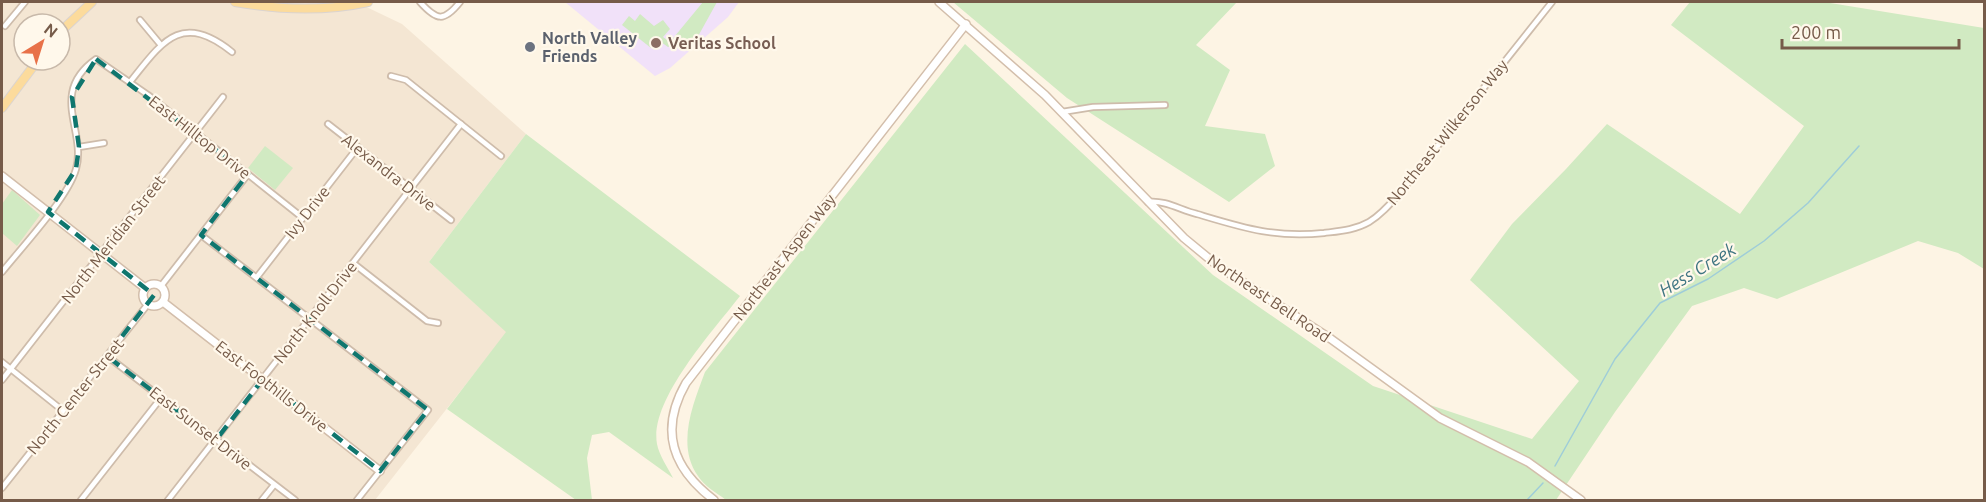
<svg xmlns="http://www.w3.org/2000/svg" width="1986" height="502" viewBox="0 0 1986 502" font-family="Ubuntu,sans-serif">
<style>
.residential{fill:#f4e6d3;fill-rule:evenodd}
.education{fill:#f1e1f9}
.green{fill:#d1eac2}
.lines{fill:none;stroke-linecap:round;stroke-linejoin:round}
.stream{stroke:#9fcdd8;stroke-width:1.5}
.street-casing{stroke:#cebcab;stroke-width:8}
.secondary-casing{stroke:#d3beab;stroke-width:10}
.primary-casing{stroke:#dbd4d0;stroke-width:10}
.street{stroke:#fff;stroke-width:4.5}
.secondary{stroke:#fff;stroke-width:7}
.primary{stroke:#fcdb9c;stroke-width:8}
.marked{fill:none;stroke:#0f766e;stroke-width:4.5;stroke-dasharray:12 8;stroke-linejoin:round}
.education-dot{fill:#8d6e63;stroke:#fff8eb;stroke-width:2}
.worship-dot{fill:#6b7280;stroke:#fff8eb;stroke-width:2}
.labels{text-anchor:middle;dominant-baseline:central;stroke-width:4.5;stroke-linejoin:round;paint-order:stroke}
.worship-label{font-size:16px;font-weight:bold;fill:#5b616d;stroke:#fff8eb;text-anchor:start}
.education-label{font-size:16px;font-weight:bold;fill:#785e54;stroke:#fff8eb;text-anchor:start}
.street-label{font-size:16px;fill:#765b49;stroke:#fff8eb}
.water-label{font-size:18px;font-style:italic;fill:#3f7582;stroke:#fff8eb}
</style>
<rect width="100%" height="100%" fill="#fdf4e4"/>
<path class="residential" d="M2,2H356L402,24L526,134L429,262L507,332L375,500H2ZM24,24H60V60H24Z"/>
<polygon class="education" points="565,2 739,2 728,17 670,68 655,76"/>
<g class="green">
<polygon points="703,2 717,2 696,40 685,49 675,44 668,47 661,42 651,48 622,25 629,16 635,21 640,14 654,26 663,20 670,29 663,37 670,42"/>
<polygon points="953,2 1237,2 1196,45 1230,70 1205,126 1265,134 1275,166 1229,202 1067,98"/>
<path d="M1690,2H1824L1984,28V269L1958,253L1918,241L1777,299L1744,288L1692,306L1615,412L1556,500H726C717,493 704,486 698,476C676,445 693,404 705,372L965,44L1213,275L1373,386L1532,439L1579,381L1470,280L1512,224L1566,169L1607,124L1740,214L1804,126L1671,25Z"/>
<path d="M526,134L740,296C714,330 649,400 657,444C659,455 668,468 673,478L609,432L592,435L587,458L592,500H576L447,409L506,332L429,262Z"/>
<polygon points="265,146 293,168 275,190 248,168"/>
<polygon points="12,190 40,215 17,246 2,233 2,204"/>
</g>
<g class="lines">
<g class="stream">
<polyline points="1555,466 1615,359 1660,303 1708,279 1764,241 1808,203 1859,146"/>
<polyline points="1527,500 1543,483"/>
</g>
<defs>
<g id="street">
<path d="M420,2C437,21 444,22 460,2"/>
<polyline points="140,20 160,44"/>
<polyline points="5,26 25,2"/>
<polyline points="391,76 406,80 501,156"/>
<path d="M130,82C162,42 181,11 232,52"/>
<polyline points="1062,112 1093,107 1165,105"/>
<polyline points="328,124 451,220"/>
<polyline points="79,147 104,143"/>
<path d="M1148,202C1166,200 1180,210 1197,214C1244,228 1274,238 1324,233C1340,231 1355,230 1369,222C1384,213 1394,199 1405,187L1552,2"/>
<polyline points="201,235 428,410 357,500"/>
<polyline points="353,263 427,321 438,323"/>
<path d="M2,272C22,247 68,198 76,169C87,131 48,93 96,59L148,95L303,218"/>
<polyline points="257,277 358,147"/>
<polyline points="161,286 248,174"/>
<polyline points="107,356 295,500"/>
<polyline points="2,362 62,410"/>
<polyline points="2,380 223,97"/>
<polyline points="2,488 148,304"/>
<polyline points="81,500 161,398"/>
<polyline points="168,500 461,124"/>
<polyline points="262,500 274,485"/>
</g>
<g id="secondary">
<polyline points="939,2 1045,95 1184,238 1218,266 1331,339 1440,418 1528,462 1581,500"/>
<polyline points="2,176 145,288"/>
<circle cx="154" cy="295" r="11"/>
<polyline points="163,302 380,471"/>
<path d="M714,500C672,468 659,430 686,383L966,24"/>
</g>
<g id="primary">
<path d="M235,2C280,10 323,12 368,2"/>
<polyline points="60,32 92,2"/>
<polyline points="2,108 38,60"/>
</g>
</defs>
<use href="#street" class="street-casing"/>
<use href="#secondary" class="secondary-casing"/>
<use href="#primary" class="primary-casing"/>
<use href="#street" class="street"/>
<use href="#secondary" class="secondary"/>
<use href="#primary" class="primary"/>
</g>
<path class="marked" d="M96,59L248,174L201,235L428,410L380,471L263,379L216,440L107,356L154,295L48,212L76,169L79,147L72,97Z"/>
<circle class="education-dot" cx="656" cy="43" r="6"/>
<circle class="worship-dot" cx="530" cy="47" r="6"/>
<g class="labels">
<g class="worship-label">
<text x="542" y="38">North Valley<tspan x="542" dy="18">Friends</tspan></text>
</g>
<g class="education-label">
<text x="668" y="43">Veritas School</text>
</g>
<g class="street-label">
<text transform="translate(1447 132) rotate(-51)">Northeast Wilkerson Way</text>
<text transform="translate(200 137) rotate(38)">East Hilltop Drive</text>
<text transform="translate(389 172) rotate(38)">Alexandra Drive</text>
<text transform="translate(307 212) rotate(-52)">Ivy Drive</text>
<text transform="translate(113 239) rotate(-52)">North Meridian Street</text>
<text transform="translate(784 257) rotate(-52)">Northeast Aspen Way</text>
<text transform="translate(1269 298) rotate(34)">Northeast Bell Road</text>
<text transform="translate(315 312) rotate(-52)">North Knoll Drive</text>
<text transform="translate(272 386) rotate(38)">East Foothills Drive</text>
<text transform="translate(75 396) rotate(-51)">North Center Street</text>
<text transform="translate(201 428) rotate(38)">East Sunset Drive</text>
</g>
<g class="water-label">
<text transform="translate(1697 269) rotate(-31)">Hess Creek</text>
</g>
</g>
<rect width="1986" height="502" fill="none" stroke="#765b49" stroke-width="6"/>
<g transform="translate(42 42) rotate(38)"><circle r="28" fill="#fff8eb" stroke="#c8b9aa" stroke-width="1.5"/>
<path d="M0-4.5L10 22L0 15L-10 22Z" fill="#e87148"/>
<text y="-9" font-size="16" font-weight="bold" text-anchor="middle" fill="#765b49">N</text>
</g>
<path d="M1782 39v9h177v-9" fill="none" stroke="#765b49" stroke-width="3"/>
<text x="1791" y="39" font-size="18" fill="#765b49" stroke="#fff8eb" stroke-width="4.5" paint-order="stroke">200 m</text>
</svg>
